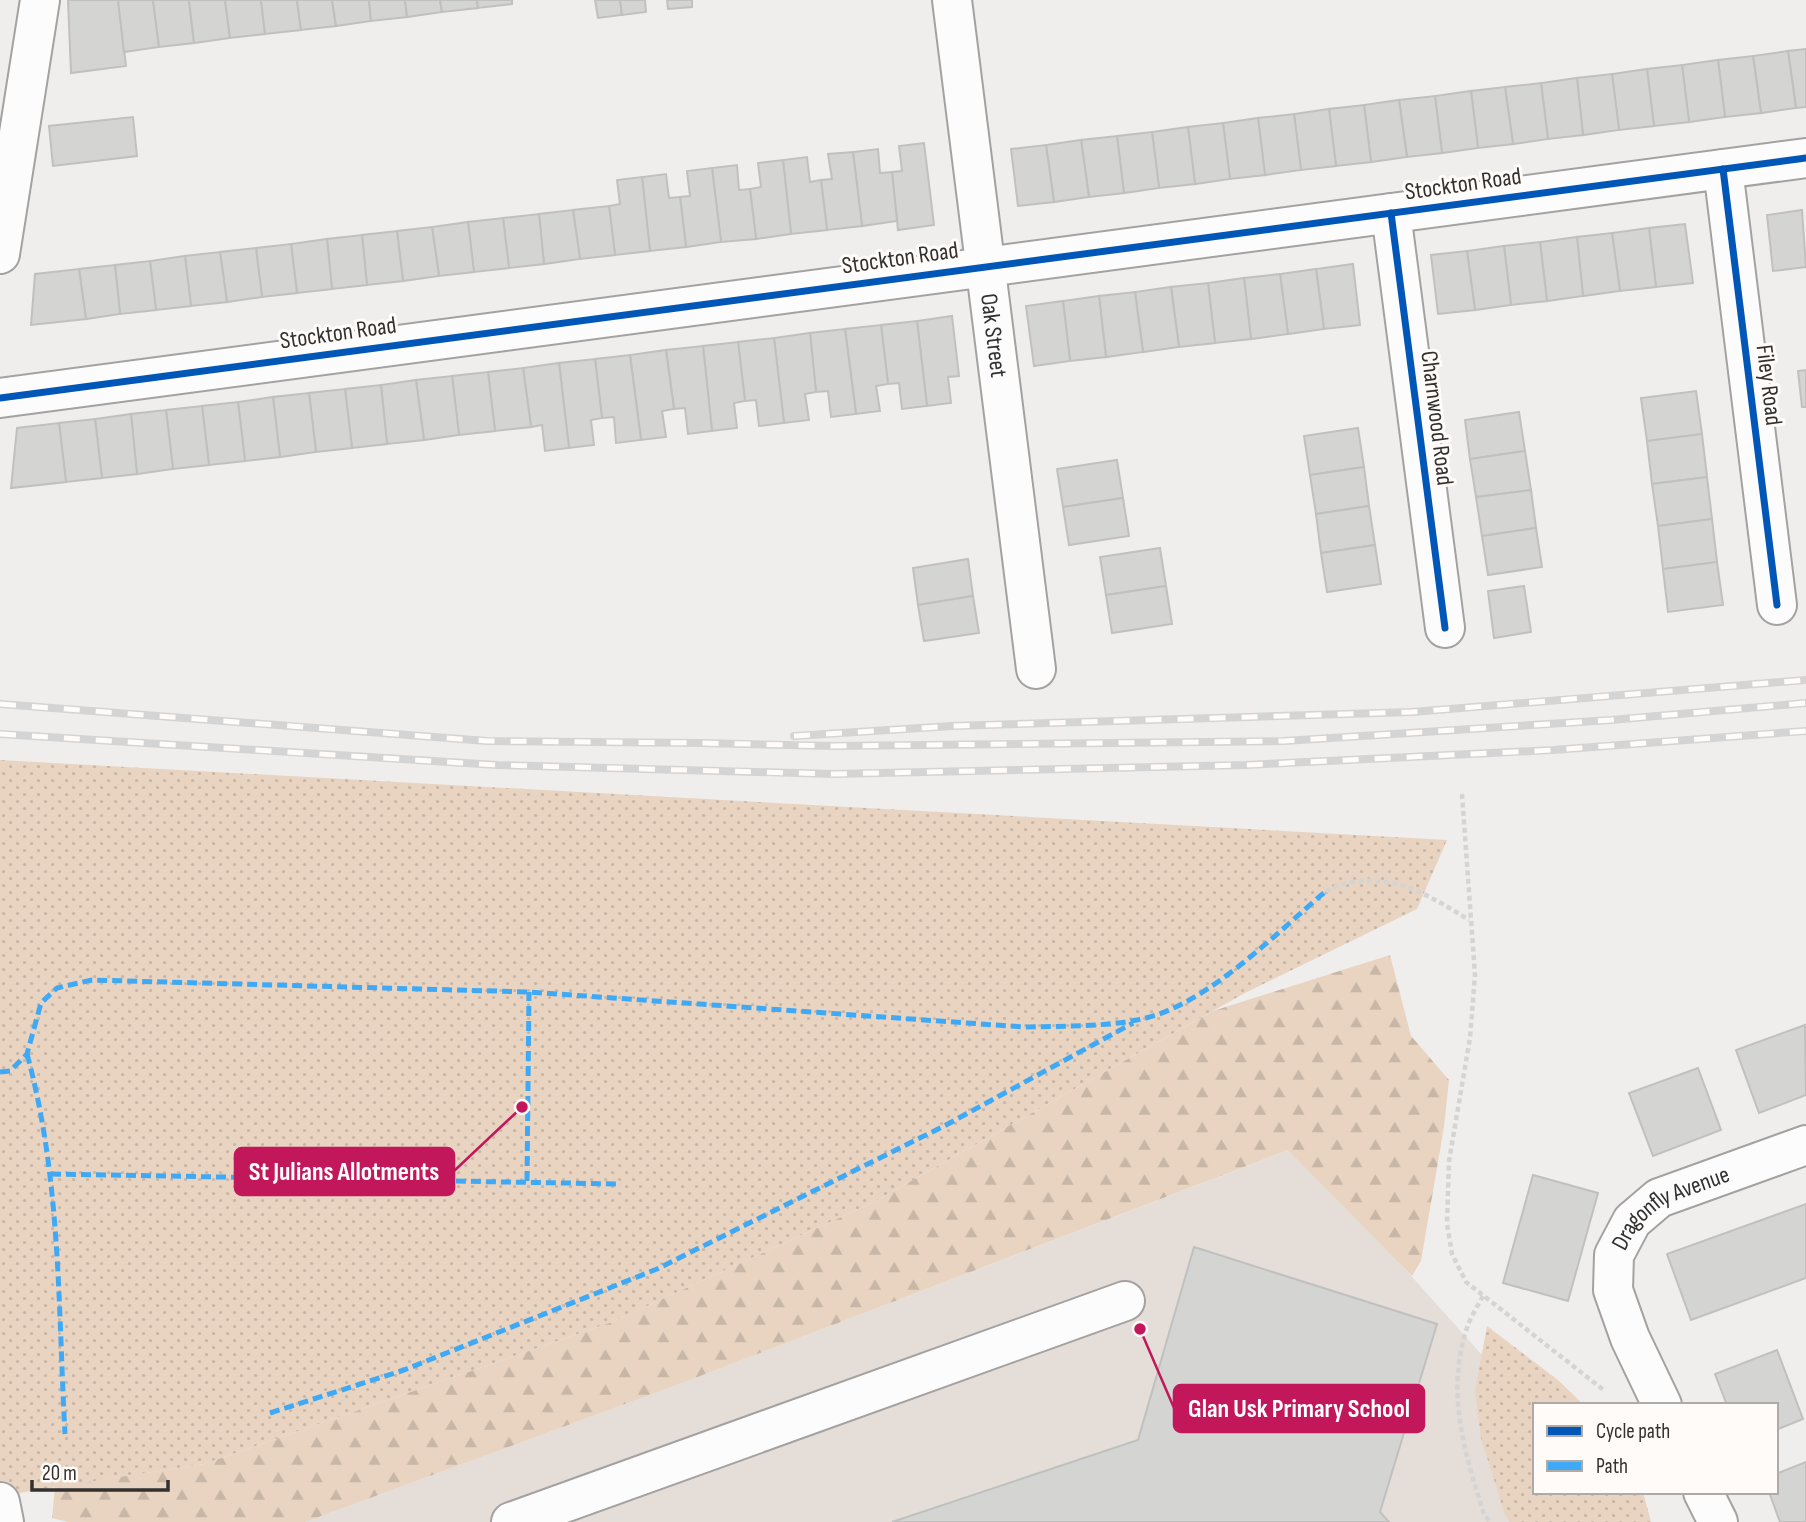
<svg xmlns="http://www.w3.org/2000/svg" width="1806" height="1522" viewBox="0 0 1806 1522" font-family="'Sofia Sans Condensed',sans-serif">
<style>
.built{fill:#e4ddd8}
.grass{fill:url(#grass-dots)}
.forest{fill:url(#forest-firs)}
.building{fill:#d4d4d3;stroke:#c0c0bf;stroke-width:2}
.lines{fill:none;stroke-linecap:round;stroke-linejoin:round}
.minor-casing{stroke:#a4a2a1;stroke-width:42}
.path{stroke:#d4d4d3;stroke-width:4.5;stroke-dasharray:5 3.5;stroke-linecap:butt}
.minor{stroke:#fdfcfc;stroke-width:38}
.rail-casing{stroke:#d5d4d4;stroke-width:8}
.rail{stroke:#fffbf8;stroke-width:5;stroke-dasharray:16;stroke-linecap:butt}
.quiet{stroke:#3fa9f5;stroke-width:5;stroke-dasharray:10 5;stroke-linecap:butt}
.cycleway-casing{stroke:#fffbf8;stroke-width:11}
.cycleway{stroke:#0057b8;stroke-width:7}
.labels{text-anchor:middle;dominant-baseline:central;stroke-width:6;stroke-linejoin:round;paint-order:stroke}
.street-label{font-size:24px;fill:#323130;stroke:#fffbf8}
.leader{fill:none;stroke:#c2185b;stroke-width:2.5}
.callout-dot{fill:#c2185b;stroke:#fffbf8;stroke-width:2.5}
.callout{fill:#c2185b;stroke:#c2185b;stroke-width:2.5}
.callout-label{font-size:26px;text-anchor:middle;font-weight:bold;fill:#fff}
</style>
<defs>
<pattern id="grass-dots" width="8" height="8" patternUnits="userSpaceOnUse" patternTransform="scale(1.75)"><rect width="8" height="8" fill="#e9d4c1"/><path d="M2 2h.1M6 6h.1" fill="none" stroke="#c8b6a6" stroke-width="1.8" stroke-linecap="round"/></pattern>
<pattern id="forest-firs" width="22" height="20" patternUnits="userSpaceOnUse" patternTransform="scale(1.75)"><rect width="22" height="20" fill="#e9d4c1"/><path d="M5 1l3.5 6h-7zM16 11l3.5 6h-7z" fill="#c8b6a6"/></pattern>
</defs>
<rect width="100%" height="100%" fill="#f0eeec"/>
<polygon class="built" points="1289,1150 1396,1259 1535,1414 1535,1492 1594,1522 305,1522 682,1383"/>
<g class="grass">
<polygon points="0,760 1447,840 1417,909 1243,994 874,1202 612,1322 204,1464 0,1496"/>
<polygon points="1487,1326 1558,1380 1584,1405 1535,1405 1535,1492 1643,1492 1651,1522 1510,1522 1505,1515 1481,1438 1475,1392"/>
</g>
<polygon class="forest" points="1390,955 1411,1036 1449,1080 1444,1127 1421,1261 1412,1276 1288,1150 682,1383 305,1522 68,1522 52,1518 55,1487 204,1464 612,1322 874,1202 1213,1011"/>
<g class="building">
<polygon points="68,0 118,0 126,66 71,73"/>
<polygon points="118,0 153,0 159,47 124,52"/>
<polygon points="153,0 189,0 194,43 159,47"/>
<polygon points="189,0 225,0 230,38 194,43"/>
<polygon points="225,0 261,0 265,34 230,38"/>
<polygon points="261,0 297,0 301,30 265,34"/>
<polygon points="297,0 332,0 336,26 301,30"/>
<polygon points="332,0 369,0 371,21 336,26"/>
<polygon points="369,0 405,0 407,17 371,21"/>
<polygon points="405,0 440,0 442,12 407,17"/>
<polygon points="440,0 477,0 478,8 442,12"/>
<polygon points="477,0 512,0 512,4 478,8"/>
<polygon points="595,0 620,0 622,15 598,18"/>
<polygon points="620,0 645,0 646,12 622,15"/>
<polygon points="667,0 692,0 692,7 668,9"/>
<polygon points="1806,49 1806,107 1796,108 1788,51"/>
<polygon points="1788,51 1796,108 1761,113 1753,56"/>
<polygon points="1753,56 1761,113 1725,117 1718,60"/>
<polygon points="1718,60 1725,117 1689,122 1682,65"/>
<polygon points="1682,65 1689,122 1654,126 1647,69"/>
<polygon points="1647,69 1654,126 1619,130 1612,74"/>
<polygon points="1612,74 1619,130 1583,135 1577,78"/>
<polygon points="1577,78 1583,135 1548,139 1541,83"/>
<polygon points="1541,83 1548,139 1513,144 1505,87"/>
<polygon points="1505,87 1513,144 1478,148 1471,91"/>
<polygon points="1471,91 1478,148 1442,153 1435,96"/>
<polygon points="1435,96 1442,153 1407,157 1399,100"/>
<polygon points="1399,100 1407,157 1371,162 1364,105"/>
<polygon points="1364,105 1371,162 1336,166 1329,109"/>
<polygon points="1329,109 1336,166 1301,170 1294,114"/>
<polygon points="1294,114 1301,170 1265,175 1258,118"/>
<polygon points="133,117 137,156 53,166 49,126"/>
<polygon points="1258,118 1265,175 1230,179 1223,123"/>
<polygon points="1223,123 1230,179 1195,184 1188,127"/>
<polygon points="1188,127 1195,184 1159,188 1152,132"/>
<polygon points="1152,132 1159,188 1124,193 1117,136"/>
<polygon points="1117,136 1124,193 1089,197 1081,140"/>
<polygon points="1081,140 1089,197 1054,202 1046,145"/>
<polygon points="924,143 934,225 898,230 892,172 902,171 899,146"/>
<polygon points="1046,145 1054,202 1018,206 1011,149"/>
<polygon points="878,149 880,173 892,172 897,221 862,226 853,152"/>
<polygon points="853,152 862,226 827,230 821,180 832,179 828,154"/>
<polygon points="807,157 810,182 821,180 827,230 791,234 783,160"/>
<polygon points="783,160 791,234 756,239 750,189 761,187 758,163"/>
<polygon points="737,165 739,190 750,189 756,239 721,242 712,168"/>
<polygon points="712,168 721,242 686,247 680,197 690,196 687,171"/>
<polygon points="666,174 669,198 680,197 686,247 650,251 642,177"/>
<polygon points="642,177 650,251 615,255 609,206 620,204 617,180"/>
<polygon points="609,206 615,255 580,259 573,210"/>
<polygon points="573,210 580,259 544,264 539,214"/>
<polygon points="1802,210 1806,267 1773,271 1767,215"/>
<polygon points="539,214 544,264 509,268 503,218"/>
<polygon points="503,218 509,268 474,272 468,222"/>
<polygon points="468,222 474,272 439,276 432,227"/>
<polygon points="1685,224 1693,283 1656,287 1649,228"/>
<polygon points="432,227 439,276 403,281 397,231"/>
<polygon points="1649,228 1656,287 1620,291 1612,233"/>
<polygon points="397,231 403,281 367,285 362,235"/>
<polygon points="1612,233 1620,291 1583,296 1577,237"/>
<polygon points="362,235 367,285 332,289 327,239"/>
<polygon points="1577,237 1583,296 1547,301 1540,242"/>
<polygon points="327,239 332,289 297,293 291,244"/>
<polygon points="1540,242 1547,301 1511,305 1504,246"/>
<polygon points="291,244 297,293 262,297 256,248"/>
<polygon points="1504,246 1511,305 1475,310 1467,251"/>
<polygon points="256,248 262,297 227,302 220,252"/>
<polygon points="1467,251 1475,310 1438,314 1431,255"/>
<polygon points="220,252 227,302 191,306 185,256"/>
<polygon points="185,256 191,306 156,310 150,261"/>
<polygon points="150,261 156,310 120,314 115,265"/>
<polygon points="1353,264 1360,325 1324,329 1316,269"/>
<polygon points="115,265 120,314 86,319 79,269"/>
<polygon points="79,269 86,319 31,325 35,274"/>
<polygon points="1316,269 1324,329 1288,334 1280,274"/>
<polygon points="1280,274 1288,334 1251,339 1244,278"/>
<polygon points="1244,278 1251,339 1215,343 1208,283"/>
<polygon points="1208,283 1215,343 1179,347 1171,287"/>
<polygon points="1171,287 1179,347 1143,352 1135,292"/>
<polygon points="1135,292 1143,352 1106,357 1099,296"/>
<polygon points="1099,296 1106,357 1070,361 1063,301"/>
<polygon points="1063,301 1070,361 1034,366 1026,306"/>
<polygon points="952,316 959,376 948,377 951,403 927,406 917,321"/>
<polygon points="917,321 927,406 902,409 899,383 888,384 881,325"/>
<polygon points="881,325 888,384 876,386 880,411 856,414 845,329"/>
<polygon points="845,329 856,414 831,417 828,391 816,392 810,333"/>
<polygon points="810,333 816,392 805,394 809,420 784,423 774,338"/>
<polygon points="774,338 784,423 759,426 756,400 745,401 738,342"/>
<polygon points="738,342 745,401 734,403 737,428 712,431 703,346"/>
<polygon points="703,346 712,431 688,434 685,408 674,409 666,350"/>
<polygon points="666,350 674,409 662,411 666,437 641,440 630,355"/>
<polygon points="630,355 641,440 616,443 614,417 602,418 595,359"/>
<polygon points="595,359 602,418 591,420 594,445 569,448 559,363"/>
<polygon points="559,363 569,448 545,451 542,425 531,427 523,368"/>
<polygon points="523,368 531,427 495,431 488,372"/>
<polygon points="1806,370 1806,407 1802,407 1798,371"/>
<polygon points="488,372 495,431 459,435 452,376"/>
<polygon points="452,376 459,435 424,440 416,380"/>
<polygon points="416,380 424,440 387,444 381,385"/>
<polygon points="381,385 387,444 352,448 345,389"/>
<polygon points="345,389 352,448 316,452 309,393"/>
<polygon points="1696,391 1702,434 1647,441 1641,398"/>
<polygon points="309,393 316,452 280,457 273,397"/>
<polygon points="273,397 280,457 245,461 238,402"/>
<polygon points="238,402 245,461 209,465 202,406"/>
<polygon points="202,406 209,465 173,469 166,410"/>
<polygon points="166,410 173,469 137,474 131,414"/>
<polygon points="1519,412 1525,451 1470,459 1465,420"/>
<polygon points="131,414 137,474 102,478 95,419"/>
<polygon points="95,419 102,478 66,482 59,423"/>
<polygon points="59,423 66,482 11,488 17,428"/>
<polygon points="1358,428 1364,467 1310,475 1304,436"/>
<polygon points="1702,434 1707,477 1652,484 1647,441"/>
<polygon points="1525,451 1531,490 1476,497 1470,459"/>
<polygon points="1117,460 1123,498 1063,507 1057,469"/>
<polygon points="1364,467 1369,506 1316,514 1310,475"/>
<polygon points="1707,477 1712,519 1658,526 1652,484"/>
<polygon points="1531,490 1536,528 1482,536 1476,497"/>
<polygon points="1123,498 1129,536 1069,545 1063,507"/>
<polygon points="1369,506 1375,545 1321,553 1316,514"/>
<polygon points="1712,519 1717,562 1663,569 1658,526"/>
<polygon points="1536,528 1542,567 1488,575 1482,536"/>
<polygon points="1375,545 1381,584 1327,592 1321,553"/>
<polygon points="1160,548 1166,586 1106,595 1100,557"/>
<polygon points="968,559 973,596 918,605 913,568"/>
<polygon points="1717,562 1723,605 1668,612 1663,569"/>
<polygon points="1166,586 1172,624 1112,633 1106,595"/>
<polygon points="1524,586 1531,632 1494,638 1488,591"/>
<polygon points="973,596 979,633 924,641 918,605"/>
<polygon points="1805,1025 1806,1095 1759,1113 1736,1050"/>
<polygon points="1698,1068 1721,1130 1653,1156 1629,1093"/>
<polygon points="1533,1175 1598,1193 1568,1301 1503,1283"/>
<polygon points="1806,1204 1806,1278 1691,1320 1667,1254"/>
<polygon points="1194,1247 1437,1324 1380,1512 1389,1522 892,1522 1138,1440"/>
<polygon points="1777,1350 1803,1419 1776,1430 1776,1405 1727,1405 1715,1374"/>
<polygon points="1806,1462 1806,1522 1780,1522 1769,1492 1776,1492 1776,1474"/>
</g>
<g class="lines">
<defs>
<g id="minor">
<path id="s1" d="M952,0L1036,669"/>
<polyline points="1723,169 1777,605"/>
<polyline points="1391,213 1445,628"/>
<polyline points="0,254 40,0"/>
<polyline points="0,398 1806,158"/>
<path id="s2" d="M1662,1405L1630,1338L1613,1290L1614,1255L1632,1221L1659,1198L1806,1145"/>
<polyline points="1703,1492 1718,1522"/>
<polyline points="0,1502 4,1522"/>
<polyline points="511,1522 1125,1301"/>
</g>
</defs>
<use href="#minor" class="minor-casing"/>
<g class="path">
<polyline points="1462,794 1475,975 1470,1038 1449,1161 1447,1224 1452,1254 1466,1282 1605,1391"/>
<path d="M1326,891C1334,888 1343,883 1352,882C1395,874 1434,898 1469,920"/>
<path d="M1483,1296C1478,1305 1472,1315 1468,1325C1445,1389 1464,1452 1484,1514L1490,1522"/>
</g>
<use href="#minor" class="minor"/>
<defs>
<g id="rail">
<polyline points="0,704 487,741 700,743 835,746 1284,741 1611,720 1806,703"/>
<polyline points="0,734 497,765 834,774 1246,765 1553,750 1806,731"/>
<polyline points="794,736 952,726 1412,712 1806,680"/>
</g>
</defs>
<use href="#rail" class="rail-casing"/>
<use href="#rail" class="rail"/>
<g class="quiet">
<path d="M27,1054C61,1178 58,1307 65,1434"/>
<path d="M0,1072L10,1071L27,1054L41,1003L57,988L92,980L529,992L1024,1027C1062,1026 1100,1027 1137,1020C1204,1008 1274,935 1326,891"/>
<polyline points="51,1174 621,1184"/>
<polyline points="527,1181 529,992"/>
<polyline points="270,1413 404,1370 657,1269 946,1125 1133,1023"/>
</g>
<defs>
<g id="cycleway">
<polyline points="1723,169 1777,605"/>
<polyline points="1391,213 1445,628"/>
<polyline points="0,398 1806,158"/>
</g>
</defs>
<use href="#cycleway" class="cycleway-casing"/>
<use href="#cycleway" class="cycleway"/>
</g>
<g class="labels">
<g class="street-label">
<text transform="translate(1463 184) rotate(-8)">Stockton Road</text>
<text transform="translate(900 258) rotate(-8)">Stockton Road</text>
<text transform="translate(338 333) rotate(-8)">Stockton Road</text>
<text stroke="none"><textPath href="#s1" startOffset="338">Oak Street</textPath></text>
<text transform="translate(1769 385) rotate(83)">Filey Road</text>
<text transform="translate(1437 418) rotate(83)">Charnwood Road</text>
<text stroke="none"><textPath href="#s2" startOffset="238">Dragonfly Avenue</textPath></text>
</g>
</g>
<path class="leader" d="M522 1107L454 1171M1140 1329L1174 1408"/>
<g class="callout-dot">
<circle cx="522" cy="1107" r="7"/>
<circle cx="1140" cy="1329" r="7"/>
</g>
<g class="callout">
<rect x="235" y="1148" width="219" height="47" rx="7"/>
<rect x="1174" y="1385" width="250" height="47" rx="7"/>
</g>
<g class="callout-label">
<text x="344" y="1180">St Julians Allotments</text>
<text x="1299" y="1417">Glan Usk Primary School</text>
</g>
<rect x="1533" y="1403" width="245" height="91" fill="#fffbf8" stroke="#adaaa8" stroke-width="2"/>
<rect x="1547" y="1426" width="35" height="10" fill="#0057b8" stroke="#adaaa8" stroke-width="2"/>
<text x="1596" y="1438" font-size="21" fill="#323130">Cycle path</text>
<rect x="1547" y="1461" width="35" height="10" fill="#3fa9f5" stroke="#adaaa8" stroke-width="2"/>
<text x="1596" y="1473" font-size="21" fill="#323130">Path</text>
<path d="M32 1480v10h136v-10" fill="none" stroke="#323130" stroke-width="3.5"/>
<text x="42" y="1480" font-size="21" fill="#323130" stroke="#fffbf8" stroke-width="5" paint-order="stroke">20 m</text>
</svg>
